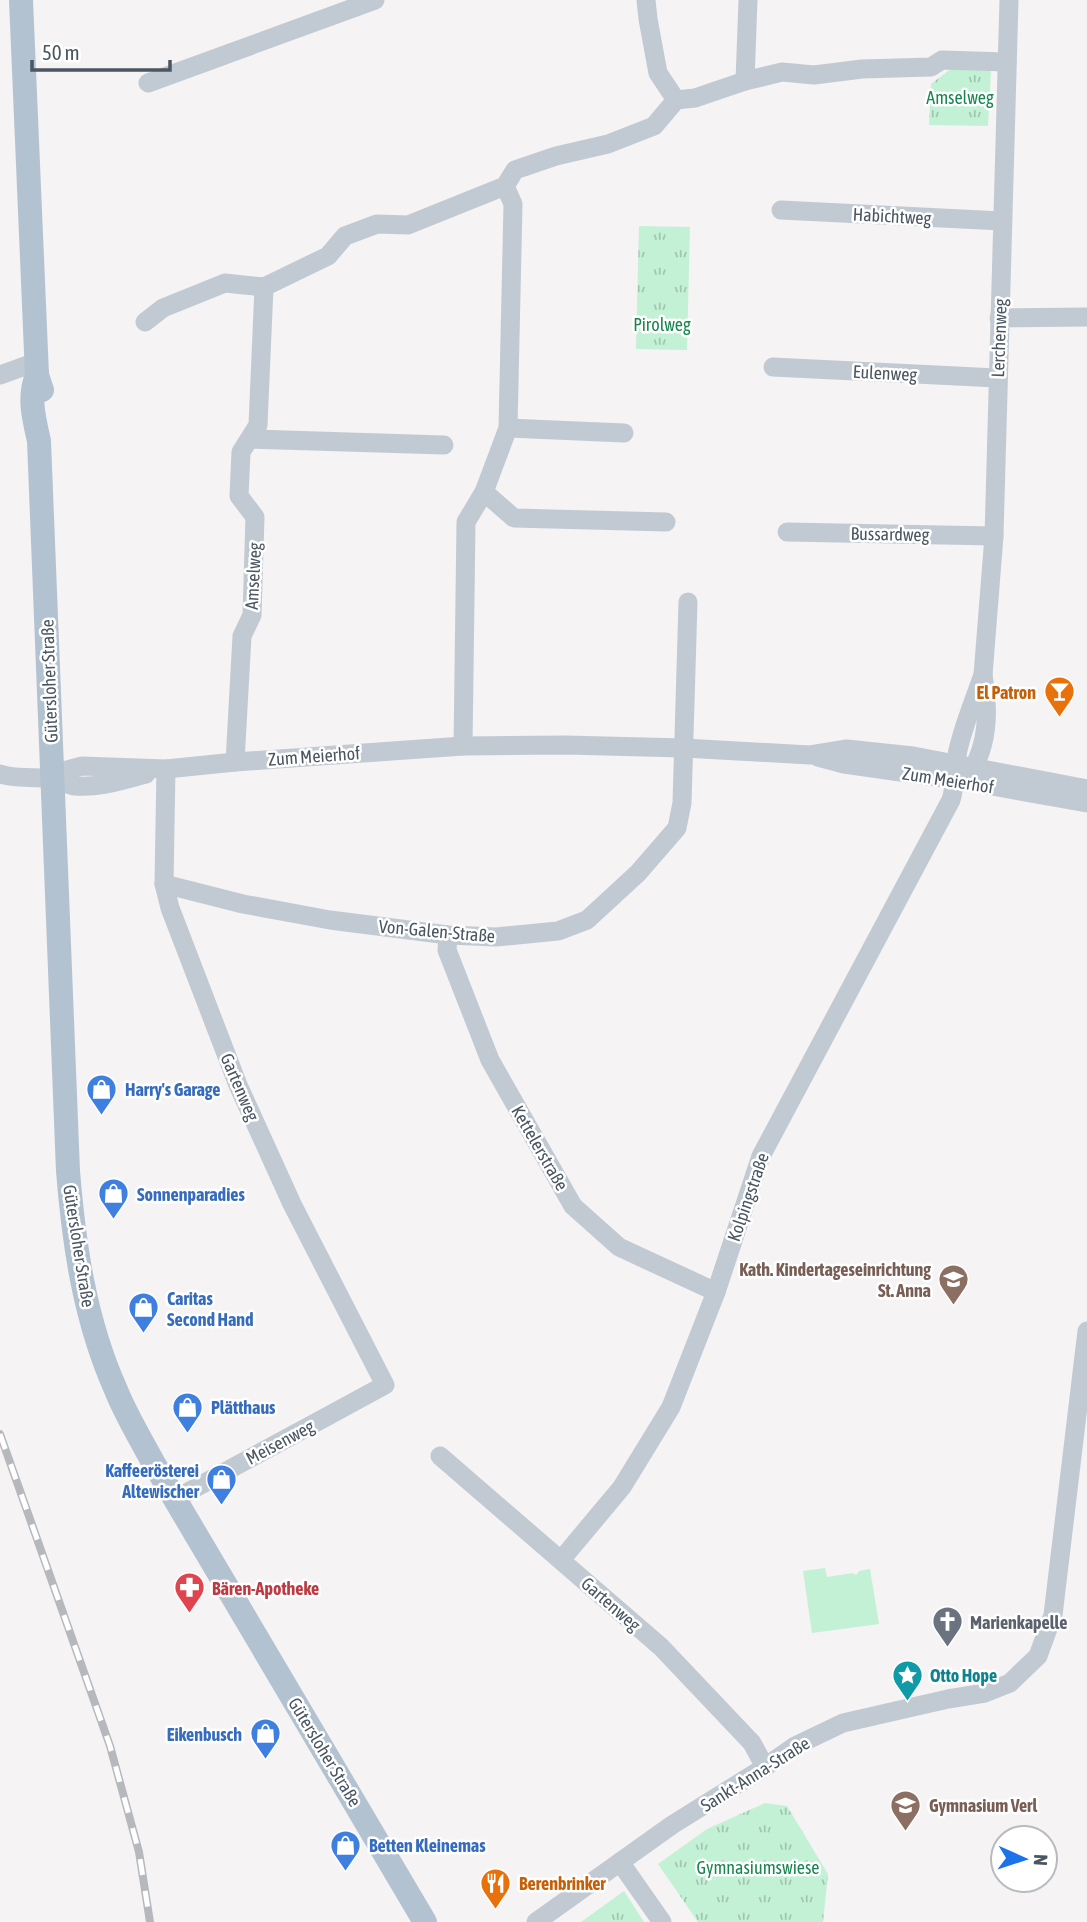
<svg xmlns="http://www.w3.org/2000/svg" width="1087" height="1922" viewBox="0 0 1087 1922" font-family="'Asap Condensed',sans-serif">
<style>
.green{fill:#c3f1d5}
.park{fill:url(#park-tufts)}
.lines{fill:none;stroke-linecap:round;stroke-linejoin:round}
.minor{stroke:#c1cad2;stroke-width:19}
.major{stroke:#b3c2d1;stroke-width:24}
.rail-casing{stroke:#b5b8bd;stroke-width:8}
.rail{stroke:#fff;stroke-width:5;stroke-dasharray:16;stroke-linecap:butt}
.labels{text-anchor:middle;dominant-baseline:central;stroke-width:5;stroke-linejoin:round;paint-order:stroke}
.park-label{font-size:18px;fill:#17864f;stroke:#fff}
.street-label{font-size:18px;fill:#4a5661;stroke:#fff}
.food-label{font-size:18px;font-weight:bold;fill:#c56008;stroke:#fff;text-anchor:end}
.shop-label{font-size:18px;font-weight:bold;fill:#366cbe;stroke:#fff;text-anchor:start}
.education-label{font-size:18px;font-weight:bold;fill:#785e54;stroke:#fff;text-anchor:end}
.health-label{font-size:18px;font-weight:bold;fill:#be3a42;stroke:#fff;text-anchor:start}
.worship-label{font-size:18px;font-weight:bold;fill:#5b616d;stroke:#fff;text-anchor:start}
.culture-label{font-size:18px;font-weight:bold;fill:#0d838f;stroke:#fff;text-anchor:start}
</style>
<defs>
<pattern id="park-tufts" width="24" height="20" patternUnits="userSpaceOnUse" patternTransform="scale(1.75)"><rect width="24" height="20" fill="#c3f1d5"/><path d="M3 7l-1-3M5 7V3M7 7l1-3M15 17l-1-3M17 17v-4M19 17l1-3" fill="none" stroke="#a0c6b0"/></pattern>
</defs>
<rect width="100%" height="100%" fill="#f5f3f3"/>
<polygon class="green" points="825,1568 827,1577 853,1573 856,1575 859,1571 870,1569 879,1624 812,1633 803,1571"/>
<g class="park">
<polygon points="952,68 991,70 988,126 929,125 931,84"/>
<polygon points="639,226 690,227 687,350 636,349"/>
<polygon points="765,1803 787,1806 828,1874 823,1922 698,1922 658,1864 707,1829"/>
<polygon points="624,1891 644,1922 581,1922"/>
</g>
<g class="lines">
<g class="minor">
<polyline points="646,0 648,19 658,73 676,100"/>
<polyline points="745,81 748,0"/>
<polyline points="148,83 375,0"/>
<polyline points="781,210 1002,221"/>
<polyline points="999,318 1087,317"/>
<polyline points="145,322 163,308 225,283 264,287 328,256 345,236 377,224 408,225 505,186 515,170 556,156 608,144 654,126 676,100 695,98 745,81 782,72 814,75 862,69 931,67 942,60 1007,62"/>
<polyline points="773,367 997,378"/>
<polyline points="0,375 36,362"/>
<polyline points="508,428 624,433"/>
<polyline points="250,439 444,445"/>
<polyline points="484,492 514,518 666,522"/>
<polyline points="787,532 994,536"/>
<polyline points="463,746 466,522 484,492 508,428 513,204 505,186"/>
<polyline points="818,757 844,764 964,781 1087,803"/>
<polyline points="235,762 242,636 252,615 255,517 239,496 241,452 258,425 264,287"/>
<polyline points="166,769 164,884 170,908 238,1085 292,1204 385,1385 175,1499"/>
<path d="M0,774C17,779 32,777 49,778C58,779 66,785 75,786C99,788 123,780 146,774"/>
<polyline points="53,778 64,771 82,766 166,769 235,762 463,746 566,745 684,748 810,755 847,749 913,756 1087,789"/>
<path d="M967,778C989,747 989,711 983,675L994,536L1009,0"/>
<polyline points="164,884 243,904 330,920 448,935 496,937 558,931 587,920 638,873 677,828 682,803 688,602"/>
<polyline points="448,935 447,950 490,1060 573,1206 619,1247 716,1292"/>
<polyline points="440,1456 661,1647 752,1743 765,1767"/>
<path d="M561,1560L622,1487L671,1407L716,1292L761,1156L951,800C956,785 954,766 958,750C964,724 974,700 983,675"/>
<polyline points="620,1862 662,1922"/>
<polyline points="536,1922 672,1825 765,1767 795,1746 843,1723 948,1699 985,1693 1010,1683 1038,1656 1053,1615 1087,1331"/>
</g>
<g class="major">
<polyline points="21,0 37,375 42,390"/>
<path d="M37,375C28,397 34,419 39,441L68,1171C74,1246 85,1321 116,1390C126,1415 140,1438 153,1462L425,1922"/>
</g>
<defs>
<polyline id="rail" points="0,1434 110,1746 139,1852 150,1922"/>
</defs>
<use href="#rail" class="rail-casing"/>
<use href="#rail" class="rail"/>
</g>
<defs>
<symbol id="bar-pin" viewBox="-11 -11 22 30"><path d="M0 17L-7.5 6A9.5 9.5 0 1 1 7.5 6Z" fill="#e8710a" stroke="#fff"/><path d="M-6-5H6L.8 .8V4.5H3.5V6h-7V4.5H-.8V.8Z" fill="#fff"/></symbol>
<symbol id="shop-pin" viewBox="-11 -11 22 30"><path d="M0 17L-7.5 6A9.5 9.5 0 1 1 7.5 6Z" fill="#3f7fe0" stroke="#fff"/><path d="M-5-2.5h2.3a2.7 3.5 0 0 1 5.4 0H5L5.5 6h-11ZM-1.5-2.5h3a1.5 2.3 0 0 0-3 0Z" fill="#fff"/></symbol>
<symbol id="school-pin" viewBox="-11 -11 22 30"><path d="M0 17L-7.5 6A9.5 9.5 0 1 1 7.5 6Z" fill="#8d6e63" stroke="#fff"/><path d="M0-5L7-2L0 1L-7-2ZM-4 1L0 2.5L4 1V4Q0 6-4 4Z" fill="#fff"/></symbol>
<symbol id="pharmacy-pin" viewBox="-11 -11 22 30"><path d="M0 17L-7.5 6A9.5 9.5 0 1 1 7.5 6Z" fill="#e0444e" stroke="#fff"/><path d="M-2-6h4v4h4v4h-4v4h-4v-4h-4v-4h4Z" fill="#fff"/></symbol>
<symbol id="church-pin" viewBox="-11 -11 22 30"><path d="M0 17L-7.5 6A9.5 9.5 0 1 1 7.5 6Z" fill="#6b7280" stroke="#fff"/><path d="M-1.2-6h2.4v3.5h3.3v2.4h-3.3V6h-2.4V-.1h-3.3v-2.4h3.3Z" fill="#fff"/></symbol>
<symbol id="sight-pin" viewBox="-11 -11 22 30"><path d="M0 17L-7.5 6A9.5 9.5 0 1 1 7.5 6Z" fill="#0f9aa8" stroke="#fff"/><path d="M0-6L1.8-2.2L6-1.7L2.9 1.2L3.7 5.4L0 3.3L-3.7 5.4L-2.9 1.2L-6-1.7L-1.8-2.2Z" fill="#fff"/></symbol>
<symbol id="restaurant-pin" viewBox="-11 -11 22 30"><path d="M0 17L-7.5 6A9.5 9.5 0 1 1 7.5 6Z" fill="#e8710a" stroke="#fff"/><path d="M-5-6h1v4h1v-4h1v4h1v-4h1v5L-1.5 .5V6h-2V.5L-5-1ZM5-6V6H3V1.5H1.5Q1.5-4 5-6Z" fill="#fff"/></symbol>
</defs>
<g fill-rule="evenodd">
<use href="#bar-pin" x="1042" y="674" width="35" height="47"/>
<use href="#shop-pin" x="84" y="1072" width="35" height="47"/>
<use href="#shop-pin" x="96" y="1176" width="35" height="47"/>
<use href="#school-pin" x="936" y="1262" width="35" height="47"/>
<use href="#shop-pin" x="126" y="1290" width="35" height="47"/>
<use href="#shop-pin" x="170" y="1390" width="35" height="47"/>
<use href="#shop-pin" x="204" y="1462" width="35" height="47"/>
<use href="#pharmacy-pin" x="172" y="1570" width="35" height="47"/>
<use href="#church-pin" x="930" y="1604" width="35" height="47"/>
<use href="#sight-pin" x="890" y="1658" width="35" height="47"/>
<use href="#shop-pin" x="248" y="1716" width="35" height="47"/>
<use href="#school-pin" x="888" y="1788" width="35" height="47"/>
<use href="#shop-pin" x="328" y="1828" width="35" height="47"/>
<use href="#restaurant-pin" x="478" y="1866" width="35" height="47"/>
</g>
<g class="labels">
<g class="park-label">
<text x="960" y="97">Amselweg</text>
<text x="662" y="324">Pirolweg</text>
<text x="758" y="1867">Gymnasiumswiese</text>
</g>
<g class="street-label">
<text transform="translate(892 216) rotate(3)">Habichtweg</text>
<text transform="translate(999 338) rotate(-88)">Lerchenweg</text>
<text transform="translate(885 373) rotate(3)">Eulenweg</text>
<text transform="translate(890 534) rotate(1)">Bussardweg</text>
<text transform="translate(253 576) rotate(-87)">Amselweg</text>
<text transform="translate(49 681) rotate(-92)">Gütersloher Straße</text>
<text transform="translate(314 756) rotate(-4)">Zum Meierhof</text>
<text transform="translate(948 780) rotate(9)">Zum Meierhof</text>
<text transform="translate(437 931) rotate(5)">Von-Galen-Straße</text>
<text transform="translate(240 1087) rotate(67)">Gartenweg</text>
<text transform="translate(540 1148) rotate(60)">Kettelerstraße</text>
<text transform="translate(748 1197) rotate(-71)">Kolpingstraße</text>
<text transform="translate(79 1246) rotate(81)">Gütersloher Straße</text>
<text transform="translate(280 1442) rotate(-28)">Meisenweg</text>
<text transform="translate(611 1604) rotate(41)">Gartenweg</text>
<text transform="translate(325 1752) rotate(59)">Gütersloher Straße</text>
<text transform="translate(755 1774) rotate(-32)">Sankt-Anna-Straße</text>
</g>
<g class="food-label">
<text x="1036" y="692">El Patron</text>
<text x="519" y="1883" text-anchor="start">Berenbrinker</text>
</g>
<g class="shop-label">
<text x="125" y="1089">Harry's Garage</text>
<text x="137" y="1194">Sonnenparadies</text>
<text x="167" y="1298">Caritas<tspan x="167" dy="21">Second Hand</tspan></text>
<text x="211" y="1407">Plätthaus</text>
<text x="199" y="1470" text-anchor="end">Kaffeerösterei<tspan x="199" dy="21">Altewischer</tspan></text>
<text x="242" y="1734" text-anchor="end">Eikenbusch</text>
<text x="369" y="1845">Betten Kleinemas</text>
</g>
<g class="education-label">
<text x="931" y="1269">Kath. Kindertageseinrichtung<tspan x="931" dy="21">St. Anna</tspan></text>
<text x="929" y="1805" text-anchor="start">Gymnasium Verl</text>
</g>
<g class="health-label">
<text x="212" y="1588">Bären-Apotheke</text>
</g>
<g class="worship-label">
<text x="970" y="1622">Marienkapelle</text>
</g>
<g class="culture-label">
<text x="930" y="1675">Otto Hope</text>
</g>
</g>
<g transform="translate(1024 1859) rotate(93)"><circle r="33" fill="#ffffff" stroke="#b7bbc0" stroke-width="2"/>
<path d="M0-5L12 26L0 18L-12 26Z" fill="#1a73e8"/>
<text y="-10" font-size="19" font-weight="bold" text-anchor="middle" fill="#4a5661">N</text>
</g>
<path d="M32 60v10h138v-10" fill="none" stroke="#4a5661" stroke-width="3.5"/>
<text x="42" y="60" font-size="21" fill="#4a5661" stroke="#ffffff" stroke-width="5" paint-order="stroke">50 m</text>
</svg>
